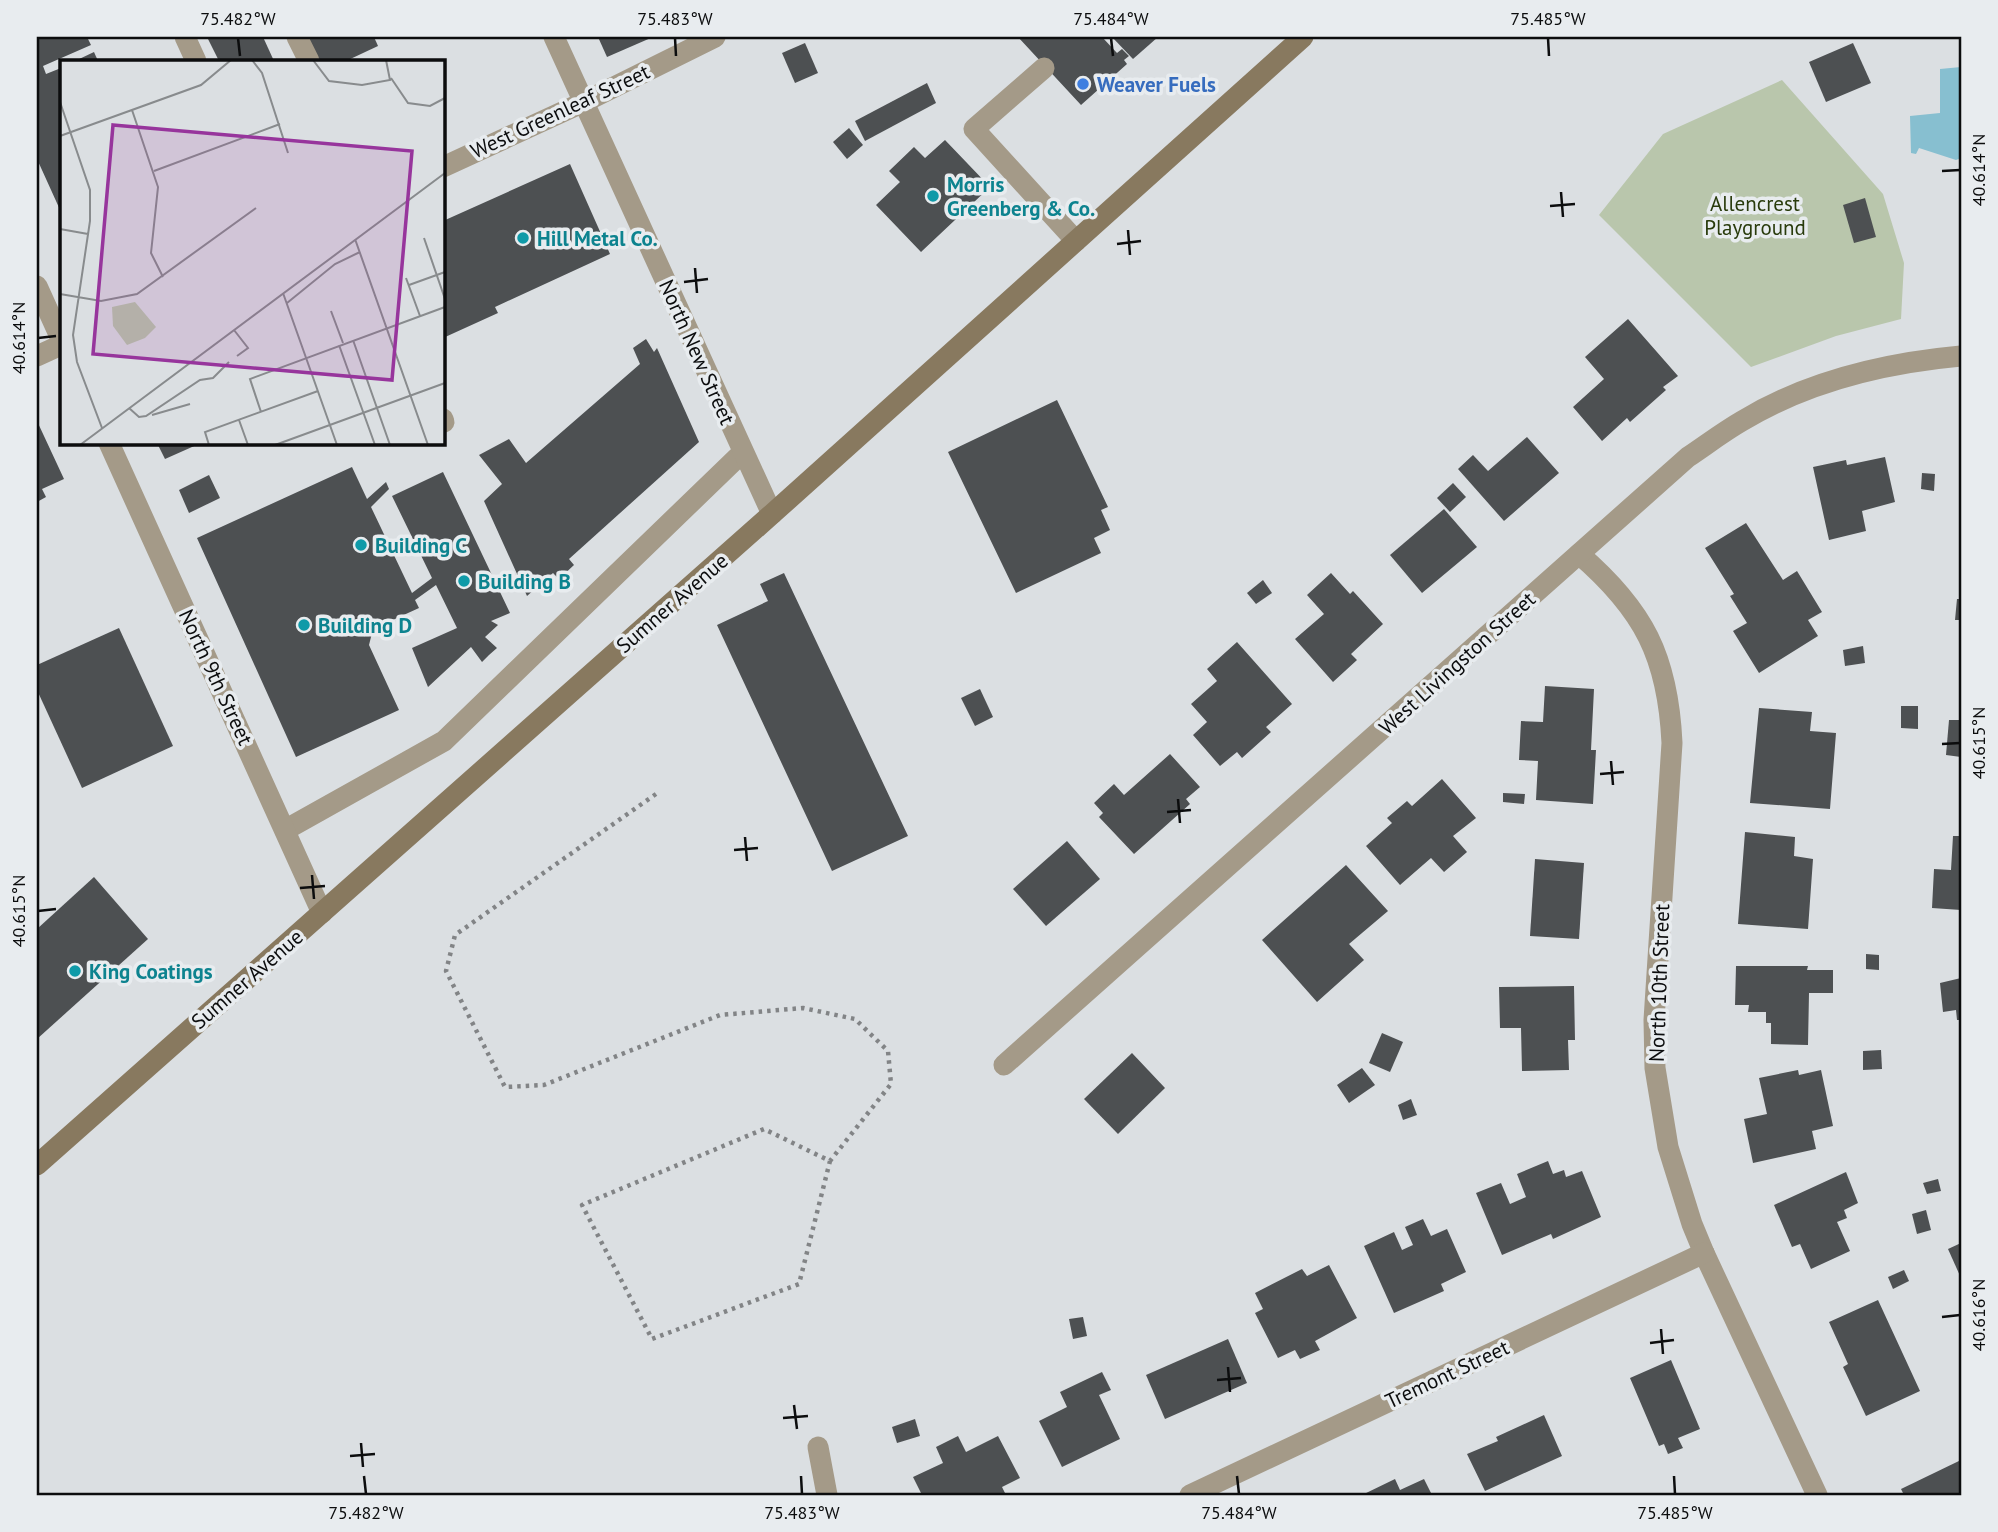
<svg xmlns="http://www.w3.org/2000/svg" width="1998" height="1532" viewBox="0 0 1998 1532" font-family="'PT Sans',sans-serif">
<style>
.green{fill:#b9c6ac}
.water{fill:#87bfd0}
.building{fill:#4d5052}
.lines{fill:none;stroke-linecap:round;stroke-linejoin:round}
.path{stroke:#828486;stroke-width:4.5;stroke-dasharray:3.5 5;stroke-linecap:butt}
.lane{stroke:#a49a88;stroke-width:21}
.street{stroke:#a49a88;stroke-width:21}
.secondary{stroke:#88795f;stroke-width:21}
.ticks{fill:none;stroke:#0c0d0e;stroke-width:2.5}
.shop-dot{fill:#3f7fe0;stroke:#e8ecef;stroke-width:2.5}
.culture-dot{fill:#0f9aa8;stroke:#e8ecef;stroke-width:2.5}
.labels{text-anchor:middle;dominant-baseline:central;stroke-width:7;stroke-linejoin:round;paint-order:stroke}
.shop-label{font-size:21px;font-weight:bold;fill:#366cbe;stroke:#e8ecef;text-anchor:start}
.street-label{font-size:21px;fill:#0c0d0e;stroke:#e8ecef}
.culture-label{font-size:21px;font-weight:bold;fill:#0d838f;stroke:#e8ecef;text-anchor:start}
.park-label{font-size:21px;fill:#293b0c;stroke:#e8ecef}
.inset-road{fill:none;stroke:#888b8d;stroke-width:2}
.view{fill:#97359c;fill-opacity:0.15;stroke:#97359c;stroke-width:3.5}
.inset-edge{fill:none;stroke:#0c0d0e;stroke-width:3.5}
.neatline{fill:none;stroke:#0c0d0e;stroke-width:2.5}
.ticks-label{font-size:18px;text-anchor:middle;fill:#0c0d0e}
</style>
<rect width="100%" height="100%" fill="#dbdfe2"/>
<polygon class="green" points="1782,80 1883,194 1904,263 1901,319 1836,336 1751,367 1599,215 1663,134"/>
<polygon class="water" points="1961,67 1961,158 1956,160 1919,148 1916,154 1911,153 1910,116 1940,113 1940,69"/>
<g class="building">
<polygon points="37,37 87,37 91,45 43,66 46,74 61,68 61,212 37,159"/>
<polygon points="207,37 263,37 274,61 219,61"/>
<polygon points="308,37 374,37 378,46 346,61 319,61"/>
<polygon points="598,37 653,37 607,57"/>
<polygon points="1018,37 1102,37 1117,53 1122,49 1129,56 1124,60 1127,64 1081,105"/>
<polygon points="1112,37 1158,37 1133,59"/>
<polygon points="805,43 818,73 795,83 782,53"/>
<polygon points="1853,43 1871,83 1826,102 1809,62"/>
<polygon points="94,52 98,61 75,61"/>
<polygon points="927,83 936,103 865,141 855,121"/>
<polygon points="849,128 863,145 847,159 833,142"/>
<polygon points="945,140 990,187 921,252 876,205 900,182 889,171 914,147 925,158"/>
<polygon points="570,164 610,254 495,307 498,313 443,338 443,221"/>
<polygon points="1865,198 1876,237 1854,243 1843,205"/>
<polygon points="1628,319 1678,376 1663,387 1666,390 1630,422 1627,418 1602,441 1573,407 1604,379 1585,357"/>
<polygon points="646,339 654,352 657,348 699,442 569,559 574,565 559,579 553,573 527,596 484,501 502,484 479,455 509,439 526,463 640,364 633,348"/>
<polygon points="1057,400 1108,507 1101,510 1110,530 1094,538 1101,553 1016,593 948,452"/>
<polygon points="37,421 64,479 42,489 46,497 37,502"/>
<polygon points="1527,437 1559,473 1504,521 1458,469 1473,455 1488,471"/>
<polygon points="157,443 201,443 165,459"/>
<polygon points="1885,457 1895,502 1862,511 1866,531 1829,540 1813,467 1846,460 1847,465"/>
<polygon points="352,467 367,499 386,482 389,489 371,507 412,593 432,578 392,496 443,472 510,613 491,621 498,625 485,637 497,648 489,655 482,662 471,647 428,687 412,648 457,628 436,585 415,600 419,608 373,629 369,645 399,710 296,757 197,538"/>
<polygon points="1922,473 1935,474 1934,491 1921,489"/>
<polygon points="209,475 220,498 189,513 179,490"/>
<polygon points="1453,483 1466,497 1450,512 1437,498"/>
<polygon points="1444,509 1477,547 1422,593 1390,555"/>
<polygon points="1746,523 1783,580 1797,571 1822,612 1808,620 1818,636 1759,673 1733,631 1747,623 1730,596 1734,594 1705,548"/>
<polygon points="784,573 908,836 832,871 717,625 768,601 760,584"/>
<polygon points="1331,573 1350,594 1353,591 1383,624 1351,654 1357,660 1333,682 1295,639 1324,614 1307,595"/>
<polygon points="1263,580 1272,593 1256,604 1247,593"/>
<polygon points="1957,599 1961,599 1961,620 1955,620"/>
<polygon points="119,628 173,746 82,788 37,690 37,665"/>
<polygon points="1237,642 1292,704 1266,727 1271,732 1242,758 1237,752 1220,766 1193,735 1207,722 1191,704 1217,681 1207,669"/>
<polygon points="1863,646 1865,663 1845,666 1843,650"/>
<polygon points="1545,686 1594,689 1591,750 1596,750 1593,804 1536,800 1538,761 1519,760 1521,721 1543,722"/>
<polygon points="980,689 993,717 975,726 961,698"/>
<polygon points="1901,706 1918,706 1918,729 1901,728"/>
<polygon points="1759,708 1812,712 1810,731 1836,733 1830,809 1750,803"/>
<polygon points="1949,720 1961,720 1961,757 1946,755"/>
<polygon points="1170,754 1200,787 1186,799 1190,804 1134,854 1099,817 1103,813 1094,803 1114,784 1124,795"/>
<polygon points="1442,779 1476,818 1453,836 1467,852 1444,872 1431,858 1400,885 1366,846 1392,823 1387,818 1407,801 1412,806"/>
<polygon points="1503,793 1525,794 1524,804 1503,802"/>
<polygon points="1745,832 1795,837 1794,856 1813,859 1808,929 1738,924"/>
<polygon points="1953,836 1961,836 1961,910 1932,908 1934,869 1951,870"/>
<polygon points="1067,841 1100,879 1046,926 1013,889"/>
<polygon points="1535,859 1584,863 1579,939 1530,936"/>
<polygon points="1346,865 1388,911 1349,944 1364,960 1317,1002 1262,940"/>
<polygon points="94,877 148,939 37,1039 37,929"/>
<polygon points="1866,954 1879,955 1879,970 1866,969"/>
<polygon points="1736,966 1808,966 1807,970 1833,970 1833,993 1809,993 1808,1045 1771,1044 1771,1023 1766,1023 1766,1012 1748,1012 1749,1005 1735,1005"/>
<polygon points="1961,978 1961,1020 1957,1020 1956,1010 1943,1012 1940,983"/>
<polygon points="1574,986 1575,1040 1568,1040 1569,1070 1522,1071 1521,1028 1500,1028 1499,987"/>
<polygon points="1382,1033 1403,1042 1390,1072 1369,1063"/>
<polygon points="1881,1050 1882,1069 1863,1070 1863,1051"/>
<polygon points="1132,1053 1165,1088 1118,1134 1084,1099"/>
<polygon points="1362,1068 1375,1085 1349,1103 1337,1085"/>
<polygon points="1798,1070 1799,1075 1821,1070 1833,1126 1812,1131 1816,1149 1753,1163 1744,1119 1767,1114 1759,1078"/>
<polygon points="1411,1099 1417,1115 1403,1120 1398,1105"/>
<polygon points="1548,1161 1553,1174 1564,1170 1566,1177 1582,1171 1601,1217 1553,1239 1551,1234 1502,1255 1476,1193 1501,1183 1510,1204 1526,1197 1517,1174"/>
<polygon points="1846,1172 1858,1203 1844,1210 1847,1218 1837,1222 1850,1251 1811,1269 1800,1244 1792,1247 1774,1205"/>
<polygon points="1938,1179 1941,1191 1927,1194 1923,1183"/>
<polygon points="1926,1210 1931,1230 1917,1234 1912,1214"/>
<polygon points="1423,1219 1431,1236 1447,1229 1466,1272 1441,1284 1444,1291 1394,1313 1364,1246 1394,1232 1402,1250 1413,1245 1405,1227"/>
<polygon points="1961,1243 1961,1278 1948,1249"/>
<polygon points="1329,1265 1357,1318 1315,1341 1320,1350 1300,1359 1295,1350 1278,1358 1255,1313 1263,1309 1255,1293 1302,1269 1307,1276"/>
<polygon points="1904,1270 1909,1281 1893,1289 1888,1277"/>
<polygon points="1878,1300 1920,1391 1866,1416 1843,1367 1848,1364 1829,1322"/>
<polygon points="1083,1317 1087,1336 1073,1339 1069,1319"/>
<polygon points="1228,1339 1247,1383 1165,1419 1146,1375"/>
<polygon points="1671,1360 1700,1429 1678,1438 1683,1448 1668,1454 1664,1444 1659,1446 1630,1378"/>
<polygon points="1102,1372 1111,1390 1099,1395 1120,1439 1062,1467 1039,1421 1067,1407 1060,1392"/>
<polygon points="1544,1415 1562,1456 1485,1491 1467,1454 1498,1441 1496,1437"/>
<polygon points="915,1419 920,1436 897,1443 892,1427"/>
<polygon points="958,1436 966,1452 998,1436 1020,1478 1002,1487 1005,1493 1000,1495 922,1495 913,1477 943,1463 936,1447"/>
<polygon points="1961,1460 1961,1495 1904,1495 1901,1489"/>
<polygon points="1395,1479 1400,1490 1424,1479 1432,1495 1362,1495"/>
</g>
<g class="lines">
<polyline class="path" points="656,794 455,935 446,971 505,1087 544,1085 720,1015 803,1008 855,1019 888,1051 891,1084 830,1161 764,1129 582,1205 652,1339 799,1284 830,1161"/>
<g class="lane">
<polyline points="185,37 196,61"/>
<polyline points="297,37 309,61"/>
<polyline points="1044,68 974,129 1076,241"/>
<polyline points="443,419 444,422"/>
<polyline points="285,830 444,741 743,452"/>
</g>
<g class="street">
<polyline points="554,37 772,514"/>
<polyline points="443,167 584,102 715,37"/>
<polyline points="37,286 61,339"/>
<polyline points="37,356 61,345"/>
<polyline points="109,443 322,913"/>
<path d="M1579,554C1644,610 1668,657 1672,743L1654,1020L1655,1068L1668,1147L1692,1224L1704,1253L1817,1495"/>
<path d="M1004,1065L1688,457C1706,445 1723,432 1742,421C1808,381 1884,363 1961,356"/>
<polyline points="818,1447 827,1495"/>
<polyline points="1190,1495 1704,1253"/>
</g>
<polyline class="secondary" points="37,1165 772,514 1303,37"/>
</g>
<path class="ticks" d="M238,38L240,56M675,38L676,56M1111,38L1113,56M1548,38L1549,56M1942,171L1960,170M1561,192L1563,217M1550,206L1575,204M1128,230L1130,255M1117,244L1141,241M695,268L697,293M684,282L708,279M38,338L56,336M1942,744L1960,743M1611,761L1613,785M1600,774L1624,772M1178,799L1180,823M1167,812L1191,810M745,837L747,861M734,850L758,848M312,875L314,899M300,888L325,886M38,911L56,909M1942,1317L1960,1315M1661,1329L1663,1354M1650,1343L1674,1340M1228,1367L1230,1392M1217,1380L1241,1378M794,1405L797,1429M783,1418L808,1416M361,1443L363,1467M350,1456L375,1454M364,1476L366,1494M801,1476L802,1494M1237,1476L1239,1494M1674,1476L1675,1494"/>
<circle class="shop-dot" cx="1083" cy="84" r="7"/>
<g class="culture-dot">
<circle cx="933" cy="196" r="7"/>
<circle cx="523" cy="238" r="7"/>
<circle cx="361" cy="545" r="7"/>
<circle cx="464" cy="581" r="7"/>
<circle cx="304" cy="625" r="7"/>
<circle cx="75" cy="971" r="7"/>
</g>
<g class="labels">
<g class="shop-label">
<text x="1097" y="84">Weaver Fuels</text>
</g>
<g class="street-label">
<text transform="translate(560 111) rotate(-25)">West Greenleaf Street</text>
<text transform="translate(697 352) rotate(66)">North New Street</text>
<text transform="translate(672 603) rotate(-41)">Sumner Avenue</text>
<text transform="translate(1457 663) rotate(-42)">West Livingston Street</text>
<text transform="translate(216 677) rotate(65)">North 9th Street</text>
<text transform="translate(247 979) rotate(-41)">Sumner Avenue</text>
<text transform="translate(1659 983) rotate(-88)">North 10th Street</text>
<text transform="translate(1447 1374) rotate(-25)">Tremont Street</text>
</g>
<g class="culture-label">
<text x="947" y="184">Morris<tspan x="947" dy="24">Greenberg &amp; Co.</tspan></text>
<text x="537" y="238">Hill Metal Co.</text>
<text x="375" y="545">Building C</text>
<text x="478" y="581">Building B</text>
<text x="318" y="625">Building D</text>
<text x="89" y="971">King Coatings</text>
</g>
<g class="park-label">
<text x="1755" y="203">Allencrest<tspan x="1755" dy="24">Playground</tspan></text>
</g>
</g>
<g transform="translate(60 60)">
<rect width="385" height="385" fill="#dbdfe2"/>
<path d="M75,242L96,267L85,278L67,285L53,266L52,247Z" fill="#b9c6ac"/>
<path class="inset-road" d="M192,0L202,13L228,93M253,0L269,21L302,25L330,20L326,0M331,18L348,43L370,46L385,38M0,42L30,130V161L13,275L17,302L42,368M72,50L98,127L91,193L103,217M0,76L141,25L171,0M94,111L220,64M0,169L28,174M364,178L385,239M295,179L368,385M346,218L360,256M349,225L385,212M223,233L277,385M0,234L41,241L77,234L196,148M227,243L275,204L300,192M271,251L283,283M174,270L188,288L177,296M293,280L330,385M279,285L315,385M69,348L79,357L86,356L140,320L153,318L169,302M201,352L190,319L385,247M92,355L130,344M179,360L188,385M20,385L385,113M149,385L145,372L258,331M215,385L385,323"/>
<path class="view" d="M53,65L352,91L332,320L33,294Z"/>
<rect width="385" height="385" class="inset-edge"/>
</g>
<rect width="1998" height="1532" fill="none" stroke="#e8ecef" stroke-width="77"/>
<rect x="38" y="38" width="1922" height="1456" class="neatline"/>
<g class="ticks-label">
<text x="238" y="25">75.482°W</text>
<text x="675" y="25">75.483°W</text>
<text x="1111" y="25">75.484°W</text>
<text x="1548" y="25">75.485°W</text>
<text transform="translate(1979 170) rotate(-90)" y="6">40.614°N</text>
<text transform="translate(19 338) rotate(-90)" y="6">40.614°N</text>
<text transform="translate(1979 743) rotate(-90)" y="6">40.615°N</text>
<text transform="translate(19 911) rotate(-90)" y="6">40.615°N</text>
<text transform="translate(1979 1315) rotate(-90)" y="6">40.616°N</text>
<text x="366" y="1519">75.482°W</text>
<text x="802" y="1519">75.483°W</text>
<text x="1239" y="1519">75.484°W</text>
<text x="1675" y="1519">75.485°W</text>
</g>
</svg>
